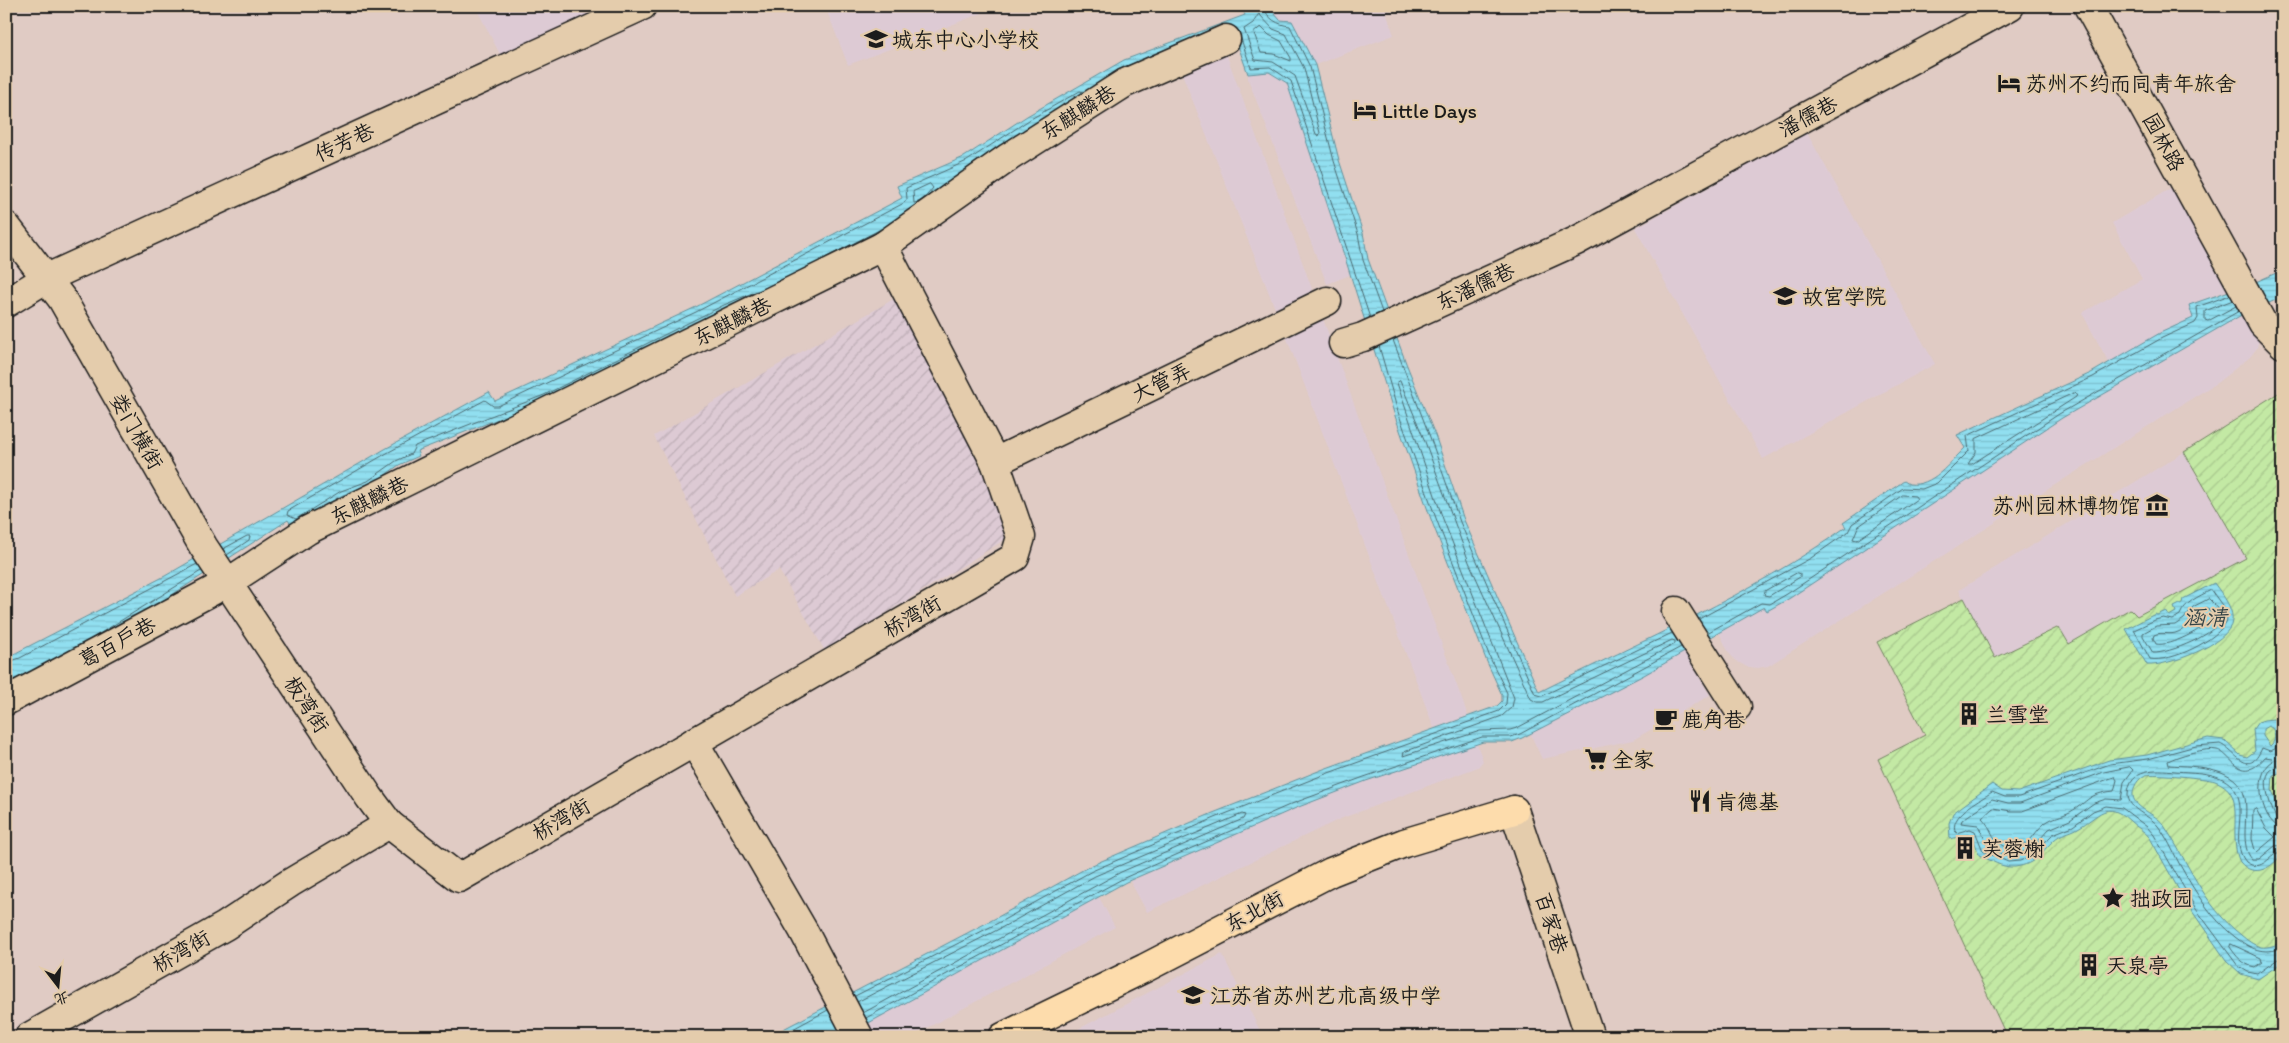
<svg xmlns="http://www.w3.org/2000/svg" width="2289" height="1043" viewBox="0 0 2289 1043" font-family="Itim,'LXGW WenKai TC',sans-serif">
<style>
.built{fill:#ddcad4}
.industrial{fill:url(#industrial-furrows)}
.garden{fill:url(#garden-furrows);stroke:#708260}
.water{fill:url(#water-rules);stroke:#62919b;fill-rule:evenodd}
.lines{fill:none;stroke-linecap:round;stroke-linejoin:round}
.shore{stroke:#4b6a71;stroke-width:1}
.minor-casing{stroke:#1c1c1c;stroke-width:31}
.major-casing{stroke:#1c1c1c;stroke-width:31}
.minor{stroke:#e4ccac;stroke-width:28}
.major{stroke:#fddcac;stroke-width:28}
.labels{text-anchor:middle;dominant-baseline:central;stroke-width:4;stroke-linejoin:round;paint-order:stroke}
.poi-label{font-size:21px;fill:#1c1c1c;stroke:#e4ccac;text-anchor:start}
.street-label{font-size:21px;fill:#1c1c1c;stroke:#e4ccac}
.water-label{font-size:22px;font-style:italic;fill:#334346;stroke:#e4ccac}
</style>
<defs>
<pattern id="industrial-furrows" width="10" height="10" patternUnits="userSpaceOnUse" patternTransform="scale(1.25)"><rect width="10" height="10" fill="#ddcad4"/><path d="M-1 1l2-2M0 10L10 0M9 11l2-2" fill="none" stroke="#bdadb5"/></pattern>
<pattern id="garden-furrows" width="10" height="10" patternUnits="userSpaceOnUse" patternTransform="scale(1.25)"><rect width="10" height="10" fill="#c3e9a4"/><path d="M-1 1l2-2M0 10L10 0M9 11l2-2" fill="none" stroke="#a7c78d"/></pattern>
<pattern id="water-rules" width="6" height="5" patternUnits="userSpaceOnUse" patternTransform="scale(1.25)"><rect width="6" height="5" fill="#91dff0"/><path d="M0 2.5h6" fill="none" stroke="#7cbfcd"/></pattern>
</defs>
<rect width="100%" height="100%" fill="#e0cbc4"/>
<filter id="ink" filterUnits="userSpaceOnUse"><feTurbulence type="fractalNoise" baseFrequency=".02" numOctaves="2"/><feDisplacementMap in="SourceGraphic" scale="10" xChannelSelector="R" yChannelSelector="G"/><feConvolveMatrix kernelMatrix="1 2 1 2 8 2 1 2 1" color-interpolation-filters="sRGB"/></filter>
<g filter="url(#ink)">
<g class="built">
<polygon points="475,6 617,6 504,62"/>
<polygon points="825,6 979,6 982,13 848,65"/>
<polygon points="1268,6 1403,6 1386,12 1394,35 1315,65 1293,22 1279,20"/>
<polygon points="1223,45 1468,716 1434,728 1286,336 1179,66"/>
<polygon points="1269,72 1287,83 1350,275 1327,284 1248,79 1248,74"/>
<polygon points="1807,133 1935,364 1763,459 1635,228"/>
<polygon points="2176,185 2231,289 2189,305 2193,318 2160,333 2109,363 2082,313 2142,279 2112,223"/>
<polygon points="2245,313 2259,340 2257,348 2250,357 2218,382 1768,666 1758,668 1747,667 1736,661 1729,653 1719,632 1764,606 1767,611 1793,595 2062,418"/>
<polygon points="2184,452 2246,558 2137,617 2129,609 2069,645 2058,627 1995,658 1959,590"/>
<polygon points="1684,652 1710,695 1633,740 1542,759 1530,733"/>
<polygon points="1477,744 1483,761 1478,767 1340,819 1147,912 1130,881 1296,808 1366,781"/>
<polygon points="1099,897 1115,927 910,1037 876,1037 867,1023"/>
<polygon points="1222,954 1263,1037 1063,1037"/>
</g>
<polygon class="industrial" points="899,296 986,459 1009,537 825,651 779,570 735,596 654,436"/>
<polygon class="garden" points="2283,390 2283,1037 2007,1037 1878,759 1925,735 1877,642 1964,598 1995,658 2059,627 2069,644 2130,609 2137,616 2246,558 2184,452"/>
<g class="water">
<path d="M1241,6H1268L1280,20L1292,21L1315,65L1339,160L1363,233L1368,259L1406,363L1435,435L1464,520L1539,692C1643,640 1751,595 1846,527L1843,523L1904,481L1909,484C1933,487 1949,463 1965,448L1957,435L2091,373L2160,333L2193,318L2189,305L2258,281L2283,270V297L2245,313L2062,418L1790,598L1767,611L1764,607L1644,675L1522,738L1512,742H1483L1366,781L1296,808L1230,837L1126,882L843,1037H768L996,918L1090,866L1213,813L1321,770L1497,706L1502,701V695L1487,662L1432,522L1394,413L1346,261L1287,83L1269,72L1248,74L1235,37L1232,34L924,212L546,400L417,451L419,456L399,465L370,486L343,495L327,504L293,528L288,520L130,622L6,689V658L165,576L385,449L489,392L495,401L694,308L902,198L897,186L964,157L1027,116L1124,60L1245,15Z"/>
<path d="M2214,583C2221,593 2234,608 2232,621C2230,644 2166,667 2147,665L2126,629L2155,614L2157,615L2166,611L2169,616L2176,612L2174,607L2182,603L2183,599Z"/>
<path d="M2264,720L2273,719L2283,723V772L2273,775L2272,790L2283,822V852C2273,868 2254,879 2240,862C2229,840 2241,807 2230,792C2226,786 2220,783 2215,781C2205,778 2155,773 2146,775C2138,778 2132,788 2133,796C2135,809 2156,814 2163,824C2189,863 2203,905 2241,935C2247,940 2253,945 2261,947C2268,948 2276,945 2283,942V962L2258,979L2241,974L2226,960L2185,901L2150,838C2145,831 2137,828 2130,821C2106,799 2100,816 2078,828C2070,833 2061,833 2054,840C2040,853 2037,864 2015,867C2001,868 1991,860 1979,855L1972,834L1950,839L1949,823L1953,813L1992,784L2002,791L2018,792L2109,760L2147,755L2208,738L2224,740L2240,755L2247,757L2255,751L2253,729L2258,722ZM2268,726L2272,728C2276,734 2276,741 2270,746L2263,736V729Z"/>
</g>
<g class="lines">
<g class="shore">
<path d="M1264,6C1266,19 1279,25 1290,26L1310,67L1334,161L1358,234L1363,260L1382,312"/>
<polygon points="1259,14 1273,29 1286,34 1304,68 1320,133 1319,136 1316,134 1295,76 1273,62 1255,60 1244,29 1253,23"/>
<polygon points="1261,27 1269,35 1281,41 1291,58 1291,61 1274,54 1261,53 1254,33"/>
<polyline points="1240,36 1251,68 1270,67 1291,81 1370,318"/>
<path d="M930,184L933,188C928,194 921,203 914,203L913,192Z"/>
<polyline points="825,258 881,229"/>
<polyline points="757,291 724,305 544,395 415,446 411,454 396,461 368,481 341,491 296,519 287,515 288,511 387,453 485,400 493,406 498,406 696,312 904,203 907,199 906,188 967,161 1029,120 1080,91 1083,92"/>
<polyline points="2233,300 2205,311 2205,320 2208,321 2236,306"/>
<polyline points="1393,340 1430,437 1460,522 1535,694 1542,696 1672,633"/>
<polygon points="1400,381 1424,439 1469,562 1531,699 1537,702 1543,702 1672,640 1675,641 1675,644 1517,728 1510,730 1480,731 1403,756 1404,752 1502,716 1512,707 1514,698 1443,519 1397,383"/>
<polygon points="2074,393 2077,394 2076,397 1972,464 1968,464 1976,452 1976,439"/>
<polygon points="1903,495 1915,496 1917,499 1857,540 1853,539 1858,527"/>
<polyline points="223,549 247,536 250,536 249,540 227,555"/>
<polygon points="1797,573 1800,574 1800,577 1769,596 1764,595 1765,591"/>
<path d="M2211,590L2224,608L2227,620C2219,640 2170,663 2150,659L2134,630L2155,620L2163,618L2172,620L2180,615C2185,602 2198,597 2211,590Z"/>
<path d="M2209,599L2215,605L2221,617C2219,634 2168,654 2153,653L2143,636V633L2156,626L2175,625L2184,619L2193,607Z"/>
<path d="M2206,608L2209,609L2213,618C2204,629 2170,647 2156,644L2153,638L2154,635C2162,631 2170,636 2178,632C2191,627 2194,615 2206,608Z"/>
<polyline points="1699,619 1811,558 1848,532 1852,524 1903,488 1922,489 1937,483 1969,451 1967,436 2093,377 2162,338 2195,323 2198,318 2197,307 2230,295"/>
<polyline points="1707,633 1761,603 1770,604 1787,594 2059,414 2239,311"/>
<polyline points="91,639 201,571"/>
<polyline points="6,663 20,658 197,564"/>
<path d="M2283,727L2279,729V740L2275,749L2270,751L2262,748C2248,780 2236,751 2220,744L2196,746L2148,759L2110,764L2019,797H2005L1992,792C1979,801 1947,816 1956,833L1970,829L1975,831L1983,851L2008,862L2020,861L2031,856L2053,834L2073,826L2093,811L2106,806L2122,808L2147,827L2154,835L2196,909L2238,966L2248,972L2257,974L2278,959L2283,958"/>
<polygon points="2130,767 2133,770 2124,782 2121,800 2106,799 2094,803 2070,820 2049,829 2031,849 2015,855 2004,855 1988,846 1978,825 1961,823 1962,820 1992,799 2008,803 2020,803 2104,772"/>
<path d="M2283,767C2254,765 2270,805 2276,818L2283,822"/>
<path d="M2115,777L2117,780L2114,791C2086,794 2090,801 2070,812C2062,816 2053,817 2045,823C2038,828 2034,837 2027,843C2022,847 2012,850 2006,847C1989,838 1994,830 1982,818L1993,808L2011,811H2022Z"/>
<polygon points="2256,809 2266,828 2275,837 2257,852 2255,850 2252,839 2253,811"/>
<path d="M2283,828C2263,827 2250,775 2273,761L2272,758L2265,757C2241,787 2231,753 2217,750C2207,747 2177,756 2168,761L2169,765C2196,767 2238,765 2245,798C2247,810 2245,822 2245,834C2245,842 2246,853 2252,859H2259L2275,846L2283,845"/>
<path d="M2283,851C2269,853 2263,874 2246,862C2228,841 2251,807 2232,786C2218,771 2194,773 2175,771C2156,769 2129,767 2128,794C2128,811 2149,814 2158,826C2167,837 2173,852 2180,865C2195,892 2211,918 2235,937C2251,949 2262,955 2283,948"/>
<path d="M2231,944L2261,958L2262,962L2255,967C2243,965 2236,956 2230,947Z"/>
<polyline points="855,996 998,923 1092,871 1215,818 1323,775 1499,711 1506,704 1507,693 1491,660 1437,521 1398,412 1379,346"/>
<polyline points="857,1002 1001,928 1095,876 1242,814 1245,815 1243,819 1121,872 863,1013"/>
<polyline points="866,1018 1124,878 1228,832 1294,803 1364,777 1482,737 1511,737 1520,734 1681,647"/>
<polyline points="778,1037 828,1010"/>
</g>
<defs>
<g id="minor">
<polyline points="2088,6 2263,324 2283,344"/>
<polyline points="6,226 62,299 203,546 369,797 389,824"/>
<polyline points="6,303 47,278 642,6"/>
<polyline points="1343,343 1363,337 1576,241 2010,6"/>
<polyline points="995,462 1327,301"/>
<polyline points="1676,611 1737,707"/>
<polyline points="6,701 227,583 308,530 883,246 1009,157 1125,83 1226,39"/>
<polyline points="694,742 803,930 859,1037"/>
<polyline points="1514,810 1590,1037"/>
<polyline points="29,1037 225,926 290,883 389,824 459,878 1015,557 1021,537 995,462 883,246"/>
</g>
<polyline id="major" points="1003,1037 1145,968 1331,872 1404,843 1514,810"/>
</defs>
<use href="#minor" class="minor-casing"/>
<use href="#major" class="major-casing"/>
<use href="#minor" class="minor"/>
<use href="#major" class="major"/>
</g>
</g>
<defs>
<symbol id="school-bare" viewBox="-9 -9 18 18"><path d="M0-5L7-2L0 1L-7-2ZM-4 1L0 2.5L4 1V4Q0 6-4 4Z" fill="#1c1c1c" stroke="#e4ccac" stroke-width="2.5" paint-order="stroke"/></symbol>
<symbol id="hotel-bare" viewBox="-9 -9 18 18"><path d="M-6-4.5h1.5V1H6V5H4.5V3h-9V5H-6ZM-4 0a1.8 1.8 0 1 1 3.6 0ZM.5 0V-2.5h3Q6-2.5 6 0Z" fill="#1c1c1c" stroke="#e4ccac" stroke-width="2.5" paint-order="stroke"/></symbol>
<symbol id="university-bare" viewBox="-9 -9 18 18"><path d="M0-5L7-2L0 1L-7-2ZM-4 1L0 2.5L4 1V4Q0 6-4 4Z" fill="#1c1c1c" stroke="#e4ccac" stroke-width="2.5" paint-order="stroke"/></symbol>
<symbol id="museum-bare" viewBox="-9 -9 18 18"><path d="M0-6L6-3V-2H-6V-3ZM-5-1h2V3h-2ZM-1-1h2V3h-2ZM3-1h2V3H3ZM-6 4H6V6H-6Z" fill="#1c1c1c" stroke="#e4ccac" stroke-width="2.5" paint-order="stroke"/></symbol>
<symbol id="building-bare" viewBox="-9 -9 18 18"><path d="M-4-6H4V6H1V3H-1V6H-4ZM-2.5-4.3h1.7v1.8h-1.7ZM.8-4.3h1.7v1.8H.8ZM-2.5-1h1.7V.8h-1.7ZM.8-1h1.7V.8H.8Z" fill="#1c1c1c" stroke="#e4ccac" stroke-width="2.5" paint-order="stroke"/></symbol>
<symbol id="cafe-bare" viewBox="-9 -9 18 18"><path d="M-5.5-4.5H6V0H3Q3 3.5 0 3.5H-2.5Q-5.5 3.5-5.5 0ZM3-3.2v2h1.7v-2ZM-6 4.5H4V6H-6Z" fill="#1c1c1c" stroke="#e4ccac" stroke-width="2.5" paint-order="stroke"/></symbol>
<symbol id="supermarket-bare" viewBox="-9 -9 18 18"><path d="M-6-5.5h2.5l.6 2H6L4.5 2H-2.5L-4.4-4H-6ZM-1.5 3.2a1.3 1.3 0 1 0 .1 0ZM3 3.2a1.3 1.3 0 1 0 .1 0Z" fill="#1c1c1c" stroke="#e4ccac" stroke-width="2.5" paint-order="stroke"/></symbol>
<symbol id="restaurant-bare" viewBox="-9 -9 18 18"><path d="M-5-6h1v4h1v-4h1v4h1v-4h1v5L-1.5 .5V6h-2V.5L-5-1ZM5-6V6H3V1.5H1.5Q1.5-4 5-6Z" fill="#1c1c1c" stroke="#e4ccac" stroke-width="2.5" paint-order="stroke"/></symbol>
<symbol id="sight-bare" viewBox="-9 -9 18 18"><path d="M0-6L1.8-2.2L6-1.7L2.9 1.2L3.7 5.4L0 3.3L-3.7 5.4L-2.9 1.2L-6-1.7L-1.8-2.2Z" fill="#1c1c1c" stroke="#e4ccac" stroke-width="2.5" paint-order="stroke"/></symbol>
</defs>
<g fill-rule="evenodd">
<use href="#school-bare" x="860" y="23" width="32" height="32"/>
<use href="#hotel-bare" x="1993" y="67" width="32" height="32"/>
<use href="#hotel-bare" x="1349" y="94" width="32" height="32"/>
<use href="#university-bare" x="1769" y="280" width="32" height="32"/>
<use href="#museum-bare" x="2141" y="489" width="32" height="32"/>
<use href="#building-bare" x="1953" y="698" width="32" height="32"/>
<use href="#cafe-bare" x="1650" y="703" width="32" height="32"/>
<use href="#supermarket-bare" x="1580" y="743" width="32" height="32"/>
<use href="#restaurant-bare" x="1684" y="785" width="32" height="32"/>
<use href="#building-bare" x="1949" y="832" width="32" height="32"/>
<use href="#sight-bare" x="2097" y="882" width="32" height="32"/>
<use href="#building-bare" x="2073" y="949" width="32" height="32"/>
<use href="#school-bare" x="1177" y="979" width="32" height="32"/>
</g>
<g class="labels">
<g class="poi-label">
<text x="892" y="39">城东中心小学校</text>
<text x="2026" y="83">苏州不约而同青年旅舍</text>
<text x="1382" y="110">Little Days</text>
<text x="1802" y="296">故宫学院</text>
<text x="2140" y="505" text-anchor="end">苏州园林博物馆</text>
<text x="1986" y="714">兰雪堂</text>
<text x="1682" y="719">鹿角巷</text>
<text x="1612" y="759">全家</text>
<text x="1716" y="801">肯德基</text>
<text x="1982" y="848">芙蓉榭</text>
<text x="2130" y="898">拙政园</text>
<text x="2106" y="965">天泉亭</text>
<text x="1210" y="995">江苏省苏州艺术高级中学</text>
</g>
<g class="street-label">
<text transform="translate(1078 112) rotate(-32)">东麒麟巷</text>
<text transform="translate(1808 116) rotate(-28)">潘儒巷</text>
<text transform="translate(344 142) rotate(-25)">传芳巷</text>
<text transform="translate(2164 142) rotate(61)">园林路</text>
<text transform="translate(1475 286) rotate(-25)">东潘儒巷</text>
<text transform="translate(732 321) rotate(-26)">东麒麟巷</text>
<text transform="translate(1161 382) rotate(-26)">大管弄</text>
<text transform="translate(137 431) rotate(60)">娄门横街</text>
<text transform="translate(369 500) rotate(-26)">东麒麟巷</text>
<text transform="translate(912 616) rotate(-30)">桥湾街</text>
<text transform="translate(117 642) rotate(-28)">葛百户巷</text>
<text transform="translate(307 704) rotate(57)">板湾街</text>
<text transform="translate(561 819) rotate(-30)">桥湾街</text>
<text transform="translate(1254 911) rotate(-28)">东北街</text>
<text transform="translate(1552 923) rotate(72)">百家巷</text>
<text transform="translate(181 951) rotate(-30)">桥湾街</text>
</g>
<g class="water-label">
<text x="2205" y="617">涵清</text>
</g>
</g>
<rect width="2289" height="1043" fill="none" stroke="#e4ccac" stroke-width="25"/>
<rect x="12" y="12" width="2264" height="1018" fill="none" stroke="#1c1c1c" stroke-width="2" filter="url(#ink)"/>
<g transform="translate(58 986) rotate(164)" stroke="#e4ccac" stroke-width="4" paint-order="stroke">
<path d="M0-4L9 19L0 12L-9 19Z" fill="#1c1c1c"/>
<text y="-8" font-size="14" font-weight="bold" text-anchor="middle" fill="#1c1c1c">北</text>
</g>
</svg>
